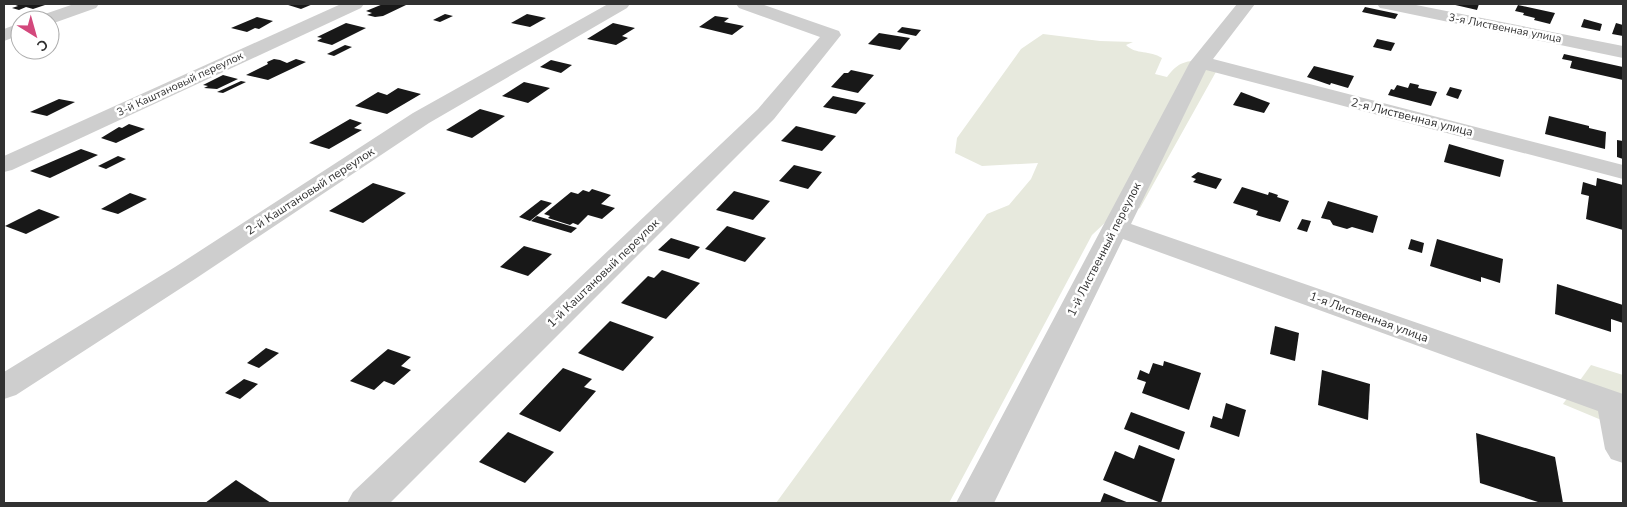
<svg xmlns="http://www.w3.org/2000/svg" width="1627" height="507" viewBox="0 0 1627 507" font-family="'Nunito Sans',sans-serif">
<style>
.green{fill:#e7e9dd}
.building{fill:#181818}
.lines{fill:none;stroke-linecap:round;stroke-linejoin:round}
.minor{fill:#cecece;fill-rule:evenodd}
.labels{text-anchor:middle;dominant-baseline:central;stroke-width:5;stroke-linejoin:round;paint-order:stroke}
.far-street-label{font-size:11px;fill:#313131;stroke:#fff}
.street-label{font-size:12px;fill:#313131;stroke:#fff}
</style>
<rect width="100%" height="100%" fill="#fff"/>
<g class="green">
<path d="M1043,34L1100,41L1133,42L1126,45C1136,55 1150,50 1162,58L1155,74L1167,77C1179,61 1186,61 1205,60L1217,70L1140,208L1109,219L1092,235L949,503H776L987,214L1009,205L1031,179L1038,163L982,166L955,153L957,138L1021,49Z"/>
<polygon points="1591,365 1623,375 1623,429 1563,404"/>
</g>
<g class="building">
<polygon points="13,4 48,4 33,9 26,7 19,10 12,8 18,6"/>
<polygon points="285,4 313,4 301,9"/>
<polygon points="383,4 401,4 406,5 383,16 375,17 367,15 372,13 366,11"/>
<polygon points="1451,4 1479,4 1477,10"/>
<polygon points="1518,5 1555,13 1550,24 1534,20 1535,18 1523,15 1524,13 1515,11"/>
<polygon points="1365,7 1398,14 1395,19 1362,12"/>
<polygon points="445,14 453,16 440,22 433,20"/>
<polygon points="527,14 546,18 530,27 511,23"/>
<polygon points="715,16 729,18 724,22 744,26 732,35 699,27"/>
<polygon points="257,17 273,21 259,29 255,28 247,32 231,28"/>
<polygon points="1584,19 1602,24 1600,31 1581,27"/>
<polygon points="346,23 366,28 332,45 317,41 322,38 317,37"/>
<polygon points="613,23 635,28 622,36 628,38 616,45 587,39"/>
<polygon points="1616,23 1623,25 1623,36 1612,34"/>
<polygon points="902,27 921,30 916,36 897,32"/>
<polygon points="879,33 910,38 900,50 868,44"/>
<polygon points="1377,39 1395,43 1391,51 1373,47"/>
<polygon points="345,45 352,47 334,56 327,54"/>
<polygon points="1564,54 1623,67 1623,80 1570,68 1572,61 1562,59"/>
<polygon points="274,59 280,60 287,63 296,59 306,62 268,80 246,75 268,64 267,62"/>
<polygon points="551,60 572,65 561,73 540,67"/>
<polygon points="1314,66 1354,76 1348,88 1331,83 1330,85 1307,77"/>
<polygon points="851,70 874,75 858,93 831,87 844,73 848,73"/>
<polygon points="223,75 238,79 217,89 204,88 208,86 203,85"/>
<polygon points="241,81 246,82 223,93 217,92"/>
<polygon points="524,82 550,88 528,103 502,96"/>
<polygon points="1410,83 1419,85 1418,88 1437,92 1431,106 1388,95 1391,89 1394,90 1397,85 1408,88"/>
<polygon points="1450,87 1462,90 1458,99 1446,95"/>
<polygon points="398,88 421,94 387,114 355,106 378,92 387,95"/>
<polygon points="1241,92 1270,103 1264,113 1233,105"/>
<polygon points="833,96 866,103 856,114 823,107"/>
<polygon points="59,99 75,102 47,116 30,112"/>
<polygon points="480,109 505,116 472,138 446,130"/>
<polygon points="1549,116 1589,126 1589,128 1606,132 1605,149 1545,134"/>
<polygon points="350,119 362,123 354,128 362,130 329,149 309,143"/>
<polygon points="129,124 145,129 116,143 101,138 119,127 122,128"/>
<polygon points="796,126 836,136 822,151 781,141"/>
<polygon points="1617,140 1623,141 1623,159 1617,157"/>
<polygon points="1449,144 1504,160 1500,177 1444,162"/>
<polygon points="81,149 98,155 50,178 30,171"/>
<polygon points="118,156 126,159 106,169 98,166"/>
<polygon points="794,165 822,172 808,189 779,181"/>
<polygon points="1198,172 1222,179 1216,189 1193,182 1196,179 1191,177"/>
<polygon points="1597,178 1623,185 1623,230 1586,219 1589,196 1581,194 1583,182 1596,186"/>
<polygon points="373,183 406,193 363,223 329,211"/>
<polygon points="1242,187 1268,195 1269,192 1278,195 1277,197 1289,201 1280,222 1256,215 1258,211 1233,203"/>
<polygon points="592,189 611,195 601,204 615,208 602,219 588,215 578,225 573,223 570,225 548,218 550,216 544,214 571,192 578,194 583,190 589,192"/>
<polygon points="734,191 770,201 753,220 716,210"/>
<polygon points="130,193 147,199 118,214 101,209"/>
<polygon points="541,200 552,203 530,221 519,217"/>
<polygon points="1328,201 1378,216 1373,233 1352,227 1347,229 1333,225 1330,220 1321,218"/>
<polygon points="39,209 60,217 26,234 5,226"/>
<polygon points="537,216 577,228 571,233 531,221"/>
<polygon points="1302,219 1311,221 1307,232 1297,229"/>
<polygon points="727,226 766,238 745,262 705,249"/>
<polygon points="671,238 700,247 689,259 658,250"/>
<polygon points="1411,239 1424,243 1422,253 1408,249"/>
<polygon points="1437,239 1503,259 1500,283 1481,277 1481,282 1430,266"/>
<polygon points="524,246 552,254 528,276 500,267"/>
<polygon points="662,270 700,283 666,319 621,303 648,276 654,278"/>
<polygon points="1557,284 1623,305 1623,323 1611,319 1611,332 1555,314"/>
<polygon points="610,321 654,337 623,371 578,353"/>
<polygon points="1275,326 1299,333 1295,361 1270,354"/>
<polygon points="266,348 279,353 259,368 247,363"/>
<polygon points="388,349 411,357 401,366 411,370 394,385 384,381 374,390 350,381"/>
<polygon points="1164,361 1201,373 1189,410 1142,393 1146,382 1137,379 1140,370 1149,374 1153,363 1163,366"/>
<polygon points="563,368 592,379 584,387 596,391 560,432 519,414"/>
<polygon points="1322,370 1370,384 1368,420 1318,405"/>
<polygon points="244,379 258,384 240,399 225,393"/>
<polygon points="1226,403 1246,410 1239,437 1210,427 1213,416 1222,419"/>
<polygon points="1131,412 1185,432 1179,450 1124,429"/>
<polygon points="508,432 554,452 525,483 479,462"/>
<polygon points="1476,433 1555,457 1563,503 1541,503 1480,483"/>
<polygon points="1139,445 1175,459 1161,503 1103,480 1115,451 1134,459"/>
<polygon points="236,480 271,503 205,503"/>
<polygon points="1104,493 1129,503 1100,503"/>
</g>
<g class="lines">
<g class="minor">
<polygon points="74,4 99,4 96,8 51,24 50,24 50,20 36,20 39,16"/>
<polygon points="341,4 364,4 361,8 12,170 4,172 4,156"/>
<polygon points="608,4 630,4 627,8 429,123 195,279 16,395 4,399 4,372 175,267 413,113"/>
<polygon points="736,4 761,4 839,31 841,35 774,119 390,503 347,503 353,492 758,109 820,37 739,8"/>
<polygon points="1237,4 1255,4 1213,59 1623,165 1623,179 1206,70 1131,224 1623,394 1623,463 1611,459 1605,449 1598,411 1123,239 994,503 956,503 1190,62"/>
<polygon points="1377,4 1411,4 1623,46 1623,58 1386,9 1380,8"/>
<polygon points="20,23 20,35 4,41 4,29"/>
</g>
</g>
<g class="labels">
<g class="far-street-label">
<text transform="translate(1505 28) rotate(11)">3-я Лиственная улица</text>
<text transform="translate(180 84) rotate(-25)">3-й Каштановый переулок</text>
</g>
<g class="street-label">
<text transform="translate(1412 117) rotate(14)">2-я Лиственная улица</text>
<text transform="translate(310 191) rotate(-33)">2-й Каштановый переулок</text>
<text transform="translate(1104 249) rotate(-63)">1-й Лиственный переулок</text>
<text transform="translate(603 273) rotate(-44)">1-й Каштановый переулок</text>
<text transform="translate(1369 317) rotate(20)">1-я Лиственная улица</text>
</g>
</g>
<rect width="1627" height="507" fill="none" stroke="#313131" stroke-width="10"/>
<g transform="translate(35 35) rotate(143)"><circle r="24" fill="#ffffff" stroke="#adadad"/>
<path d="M0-4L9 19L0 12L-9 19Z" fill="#d3487c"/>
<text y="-8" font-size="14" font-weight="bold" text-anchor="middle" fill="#313131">С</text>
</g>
</svg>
